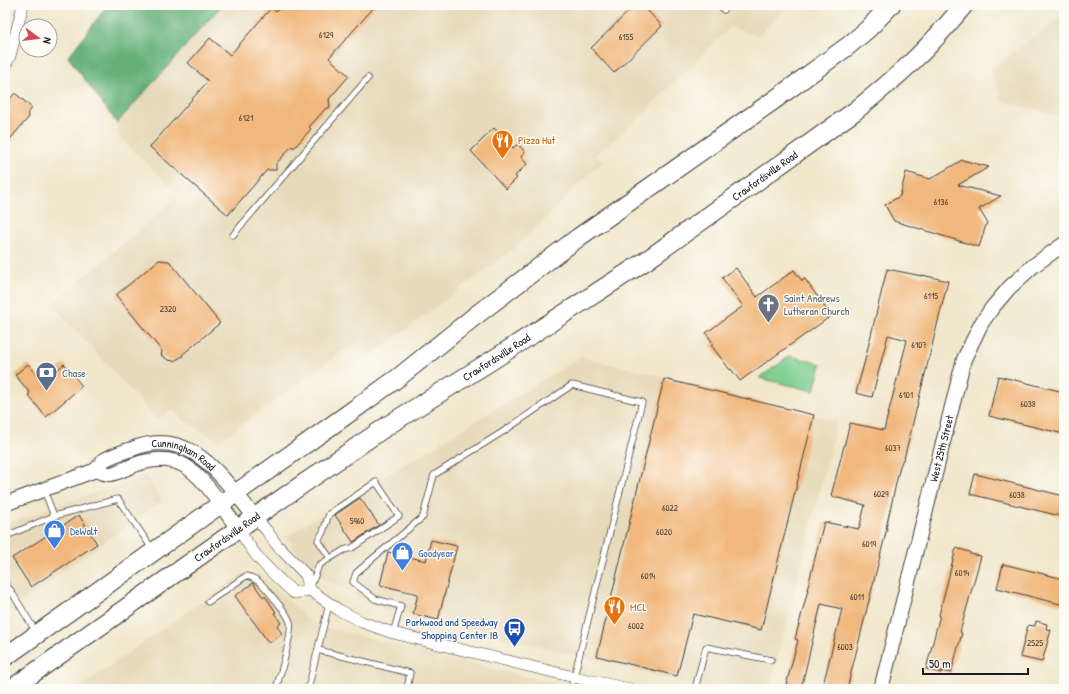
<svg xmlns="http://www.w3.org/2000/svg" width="1069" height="694" viewBox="0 0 1069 694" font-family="'Patrick Hand',sans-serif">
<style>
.built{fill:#e7daba}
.green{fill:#7ccd8d;stroke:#4c7454}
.forest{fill:#65b078;stroke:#40664a}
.building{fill:#f1b77b}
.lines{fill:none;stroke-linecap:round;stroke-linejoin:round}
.service-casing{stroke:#3c3a36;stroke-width:7}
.minor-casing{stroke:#3c3a36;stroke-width:12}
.tertiary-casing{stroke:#3c3a36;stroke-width:16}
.primary-casing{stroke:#3c3a36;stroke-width:20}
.service{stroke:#fff;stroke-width:5.5}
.minor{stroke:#fff;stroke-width:11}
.tertiary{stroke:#fff;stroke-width:14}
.primary{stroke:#fff;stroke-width:18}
.labels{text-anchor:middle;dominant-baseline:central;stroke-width:3;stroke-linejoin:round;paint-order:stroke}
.number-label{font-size:9px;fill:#514334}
.food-label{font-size:11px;fill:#c56008;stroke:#fdfcf7;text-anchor:start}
.street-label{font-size:11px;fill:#1c1c1c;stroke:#fdfcf7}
.worship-label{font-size:11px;fill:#5b616d;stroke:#fdfcf7;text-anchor:start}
.service-label{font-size:11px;fill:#4e5e75;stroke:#fdfcf7;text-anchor:start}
.shop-label{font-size:11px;fill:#366cbe;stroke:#fdfcf7;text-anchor:start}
.transit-label{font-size:11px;fill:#164399;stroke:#fdfcf7;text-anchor:end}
</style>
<rect width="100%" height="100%" fill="#fdfcf7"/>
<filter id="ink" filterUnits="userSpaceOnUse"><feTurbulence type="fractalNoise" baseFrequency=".025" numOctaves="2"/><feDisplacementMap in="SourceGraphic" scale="8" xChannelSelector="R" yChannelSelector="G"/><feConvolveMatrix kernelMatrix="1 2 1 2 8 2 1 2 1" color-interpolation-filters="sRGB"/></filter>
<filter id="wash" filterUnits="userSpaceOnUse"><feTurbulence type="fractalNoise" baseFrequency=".012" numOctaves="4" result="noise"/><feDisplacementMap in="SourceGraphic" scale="16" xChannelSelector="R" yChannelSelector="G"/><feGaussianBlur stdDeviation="0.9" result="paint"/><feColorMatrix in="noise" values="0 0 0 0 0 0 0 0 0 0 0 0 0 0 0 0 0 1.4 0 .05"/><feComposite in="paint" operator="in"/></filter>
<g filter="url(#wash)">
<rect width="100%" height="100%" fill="#f1e7cc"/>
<g class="built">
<polygon points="222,5 788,5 759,36 730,27 637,120 595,155 603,161 515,248 371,355 345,349 219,441 183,420 172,409 157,420 52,304 170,204 177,193 120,138 117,123"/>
<polygon points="1064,14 1064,117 1002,101 991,69"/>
<polygon points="581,357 665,377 837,422 770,689 711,689 380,607 322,578 299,557 287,536"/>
<polygon points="146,475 162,501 5,613 5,524"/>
<polygon points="243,573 263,575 314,625 576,689 77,689"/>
</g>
<polygon class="green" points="790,356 821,364 814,391 759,378"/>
<polygon class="forest" points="108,5 222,5 117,123 68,57"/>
<g id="blocks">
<g class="building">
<polygon points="282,5 376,5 329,58 349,76 329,99 330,108 326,108 309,127 311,129 294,148 292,146 276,164 276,170 267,170 228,215 150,147 208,81 188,63 210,38 230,55 271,8 276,12"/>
<polygon points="635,5 642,5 662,26 614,73 591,48"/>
<polygon points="15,93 32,108 27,114 29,117 5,145 5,105"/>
<polygon points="494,128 513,148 518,144 525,152 521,157 527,164 515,176 517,178 506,189 471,151"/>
<polygon points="962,160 989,167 958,185 1001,196 979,209 987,222 979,247 894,221 885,205 900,196 906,172 930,179"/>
<polygon points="159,260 169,261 220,323 182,355 183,356 174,361 168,360 161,355 162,351 116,295"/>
<polygon points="736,268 757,297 794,270 802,281 805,279 831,316 740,381 731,369 730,370 711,345 713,343 706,333 743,306 722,278"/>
<polygon points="887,269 922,276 922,275 948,281 904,459 903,459 900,466 886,528 887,528 847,689 822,689 842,609 821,604 801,689 785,689 798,640 795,639 808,590 807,590 824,522 859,529 865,505 831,496 850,423 884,430 907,340 888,335 872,397 856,393 865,360"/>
<polygon points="28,364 43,382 64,364 82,386 46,417 28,395 30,393 15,375"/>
<polygon points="998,376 1064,392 1064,434 989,416"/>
<polygon points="664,379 814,415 761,630 693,614 677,676 597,656"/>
<polygon points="975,474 1064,496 1064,517 970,494"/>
<polygon points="360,498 379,525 353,542 335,515"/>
<polygon points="79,515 97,544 31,587 12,558"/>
<polygon points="431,540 457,546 438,620 413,614 418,594 380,585 388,552 426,561"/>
<polygon points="956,548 970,552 970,554 981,556 960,632 962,633 951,673 941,671 941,673 926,669 940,615 939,615"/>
<polygon points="1003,564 1064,579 1064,605 997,588"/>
<polygon points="253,583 263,597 265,596 276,612 274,613 281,623 277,626 282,634 269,643 235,596"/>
<polygon points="1036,621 1047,624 1046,629 1051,630 1042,662 1020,657 1028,625 1035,626"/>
</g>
</g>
</g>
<g filter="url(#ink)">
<use href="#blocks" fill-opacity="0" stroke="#3c3a36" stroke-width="1"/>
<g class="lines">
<defs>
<g id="service">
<polyline points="719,5 724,10"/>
<polyline points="233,235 368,78"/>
<polyline points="44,490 54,516"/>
<polyline points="11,534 54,516 118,499 153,550"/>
<polyline points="5,584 11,591"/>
<polyline points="311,586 319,565 344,550 352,548 399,516 376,482 329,514 323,532 318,540 330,558"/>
<polyline points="5,595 11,591 36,632"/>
<path d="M208,602L246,576C258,578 265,587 272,596C278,604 287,612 290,622C293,634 280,675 276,689"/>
<polyline points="393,633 401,606 375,599 353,582 356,573 371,560 423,517 434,475 504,431 572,385 642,402 571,689"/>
<polyline points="318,650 410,673 407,689"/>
<polyline points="308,689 329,604"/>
<polyline points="695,689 706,647 771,660"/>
</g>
<g id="minor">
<polyline points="5,66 10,56 23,5"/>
<polyline points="255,517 267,531 276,544 306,575 310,590 339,610 362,622 393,633 574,677 630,689"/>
<path d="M238,529C244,538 250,547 256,555C267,569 281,581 294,593L310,590"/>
</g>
<g id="tertiary">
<path d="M96,470C100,472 106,474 111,474C120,472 130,466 140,463C178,452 195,469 217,499C224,509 231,519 238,529"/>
<path id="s1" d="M5,504L96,470C98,467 101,464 103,461C108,457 125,451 132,449C191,425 222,478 255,517"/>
<path id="s2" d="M881,689L964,359L981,324L992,308L1009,288L1033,266L1064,244"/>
</g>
<g id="primary">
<polyline points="5,657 345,416 399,377 475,316 579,237 770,103 848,46 868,29 891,5"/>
<path id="s3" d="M11,689L255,517L390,424L494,359L647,260L855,111C876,94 897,77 916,58C933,42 949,23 964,5"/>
</g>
</defs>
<use href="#service" class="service-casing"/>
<use href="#minor" class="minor-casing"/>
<use href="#tertiary" class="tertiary-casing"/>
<use href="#primary" class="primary-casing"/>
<use href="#service" class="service"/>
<use href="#minor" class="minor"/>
<use href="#tertiary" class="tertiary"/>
<use href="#primary" class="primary"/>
</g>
</g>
<defs>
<symbol id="restaurant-pin" viewBox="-11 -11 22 30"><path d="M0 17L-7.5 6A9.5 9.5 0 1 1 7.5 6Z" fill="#e8710a" stroke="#fdfcf7"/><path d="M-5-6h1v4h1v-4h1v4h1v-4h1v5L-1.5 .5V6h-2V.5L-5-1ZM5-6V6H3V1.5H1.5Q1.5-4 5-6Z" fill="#fff"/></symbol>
<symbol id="church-pin" viewBox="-11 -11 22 30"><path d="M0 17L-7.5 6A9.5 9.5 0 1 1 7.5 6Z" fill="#6b7280" stroke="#fdfcf7"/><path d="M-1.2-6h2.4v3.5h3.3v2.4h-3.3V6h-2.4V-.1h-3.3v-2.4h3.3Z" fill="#fff"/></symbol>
<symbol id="bank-pin" viewBox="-11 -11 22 30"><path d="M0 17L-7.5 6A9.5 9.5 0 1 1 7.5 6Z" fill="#5c6f8a" stroke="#fdfcf7"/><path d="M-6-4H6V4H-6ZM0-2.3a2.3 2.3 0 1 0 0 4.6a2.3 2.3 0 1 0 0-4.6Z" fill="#fff"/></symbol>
<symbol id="shop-pin" viewBox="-11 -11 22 30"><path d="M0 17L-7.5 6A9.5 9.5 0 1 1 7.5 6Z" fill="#3f7fe0" stroke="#fdfcf7"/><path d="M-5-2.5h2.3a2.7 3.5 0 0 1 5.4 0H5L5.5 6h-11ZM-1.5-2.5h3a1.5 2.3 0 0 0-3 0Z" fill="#fff"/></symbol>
<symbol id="bus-pin" viewBox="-11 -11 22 30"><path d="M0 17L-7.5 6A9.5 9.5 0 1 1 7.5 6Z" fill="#1a4fb4" stroke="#fdfcf7"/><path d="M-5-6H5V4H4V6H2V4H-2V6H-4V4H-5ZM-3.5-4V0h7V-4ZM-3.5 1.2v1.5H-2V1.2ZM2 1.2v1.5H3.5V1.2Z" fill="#fff"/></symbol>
</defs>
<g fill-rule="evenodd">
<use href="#restaurant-pin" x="490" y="128" width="25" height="34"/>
<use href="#church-pin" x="756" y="292" width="25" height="34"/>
<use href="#bank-pin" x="34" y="360" width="25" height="34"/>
<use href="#shop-pin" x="42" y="518" width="25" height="34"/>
<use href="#shop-pin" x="390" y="540" width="25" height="34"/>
<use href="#restaurant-pin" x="602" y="594" width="25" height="34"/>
<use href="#bus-pin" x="502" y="616" width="25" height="34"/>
</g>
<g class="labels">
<g class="number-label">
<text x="326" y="35">6129</text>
<text x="626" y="37">6155</text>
<text x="246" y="118">6121</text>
<text x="941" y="202">6136</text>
<text x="931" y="296">6115</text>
<text x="168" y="309">2320</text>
<text x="919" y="345">6107</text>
<text x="906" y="395">6101</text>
<text x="1028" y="404">6038</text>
<text x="893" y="448">6037</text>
<text x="881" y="494">6029</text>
<text x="1017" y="495">6038</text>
<text x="670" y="508">6022</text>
<text x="357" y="521">5960</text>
<text x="664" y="532">6020</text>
<text x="869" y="544">6019</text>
<text x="962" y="573">6014</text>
<text x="648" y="576">6014</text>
<text x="857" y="597">6011</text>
<text x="636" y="626">6002</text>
<text x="1035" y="643">2525</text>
<text x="845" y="647">6003</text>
</g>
<g class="food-label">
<text x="518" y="140">Pizza Hut</text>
<text x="630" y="607">MCL</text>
</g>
<g class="street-label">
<text stroke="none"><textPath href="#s3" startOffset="912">Crawfordsville Road</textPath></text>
<text stroke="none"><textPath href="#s3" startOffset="588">Crawfordsville Road</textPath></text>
<text stroke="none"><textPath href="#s2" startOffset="248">West 25th Street</textPath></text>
<text stroke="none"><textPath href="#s1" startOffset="195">Cunningham Road</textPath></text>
<text stroke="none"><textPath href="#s3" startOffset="264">Crawfordsville Road</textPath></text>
</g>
<g class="worship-label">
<text x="784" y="298">Saint Andrews<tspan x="784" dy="13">Lutheran Church</tspan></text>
</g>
<g class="service-label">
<text x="62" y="373">Chase</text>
</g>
<g class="shop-label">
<text x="70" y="531">DeWalt</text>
<text x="418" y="553">Goodyear</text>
</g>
<g class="transit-label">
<text x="498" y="622">Parkwood and Speedway<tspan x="498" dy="13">Shopping Center IB</tspan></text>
</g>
</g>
<rect width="1069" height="694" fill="none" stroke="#fdfcf7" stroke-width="20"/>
<g transform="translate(38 38) rotate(105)"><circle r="19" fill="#fdfcf7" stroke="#a3a29f"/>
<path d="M0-3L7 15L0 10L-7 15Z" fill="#d1495b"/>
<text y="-6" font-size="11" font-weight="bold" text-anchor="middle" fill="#1c1c1c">N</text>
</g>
<path d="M923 668v6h105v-6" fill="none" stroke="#1c1c1c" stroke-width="2"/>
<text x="929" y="668" font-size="12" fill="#1c1c1c" stroke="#fdfcf7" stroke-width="3" paint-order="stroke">50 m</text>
</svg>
